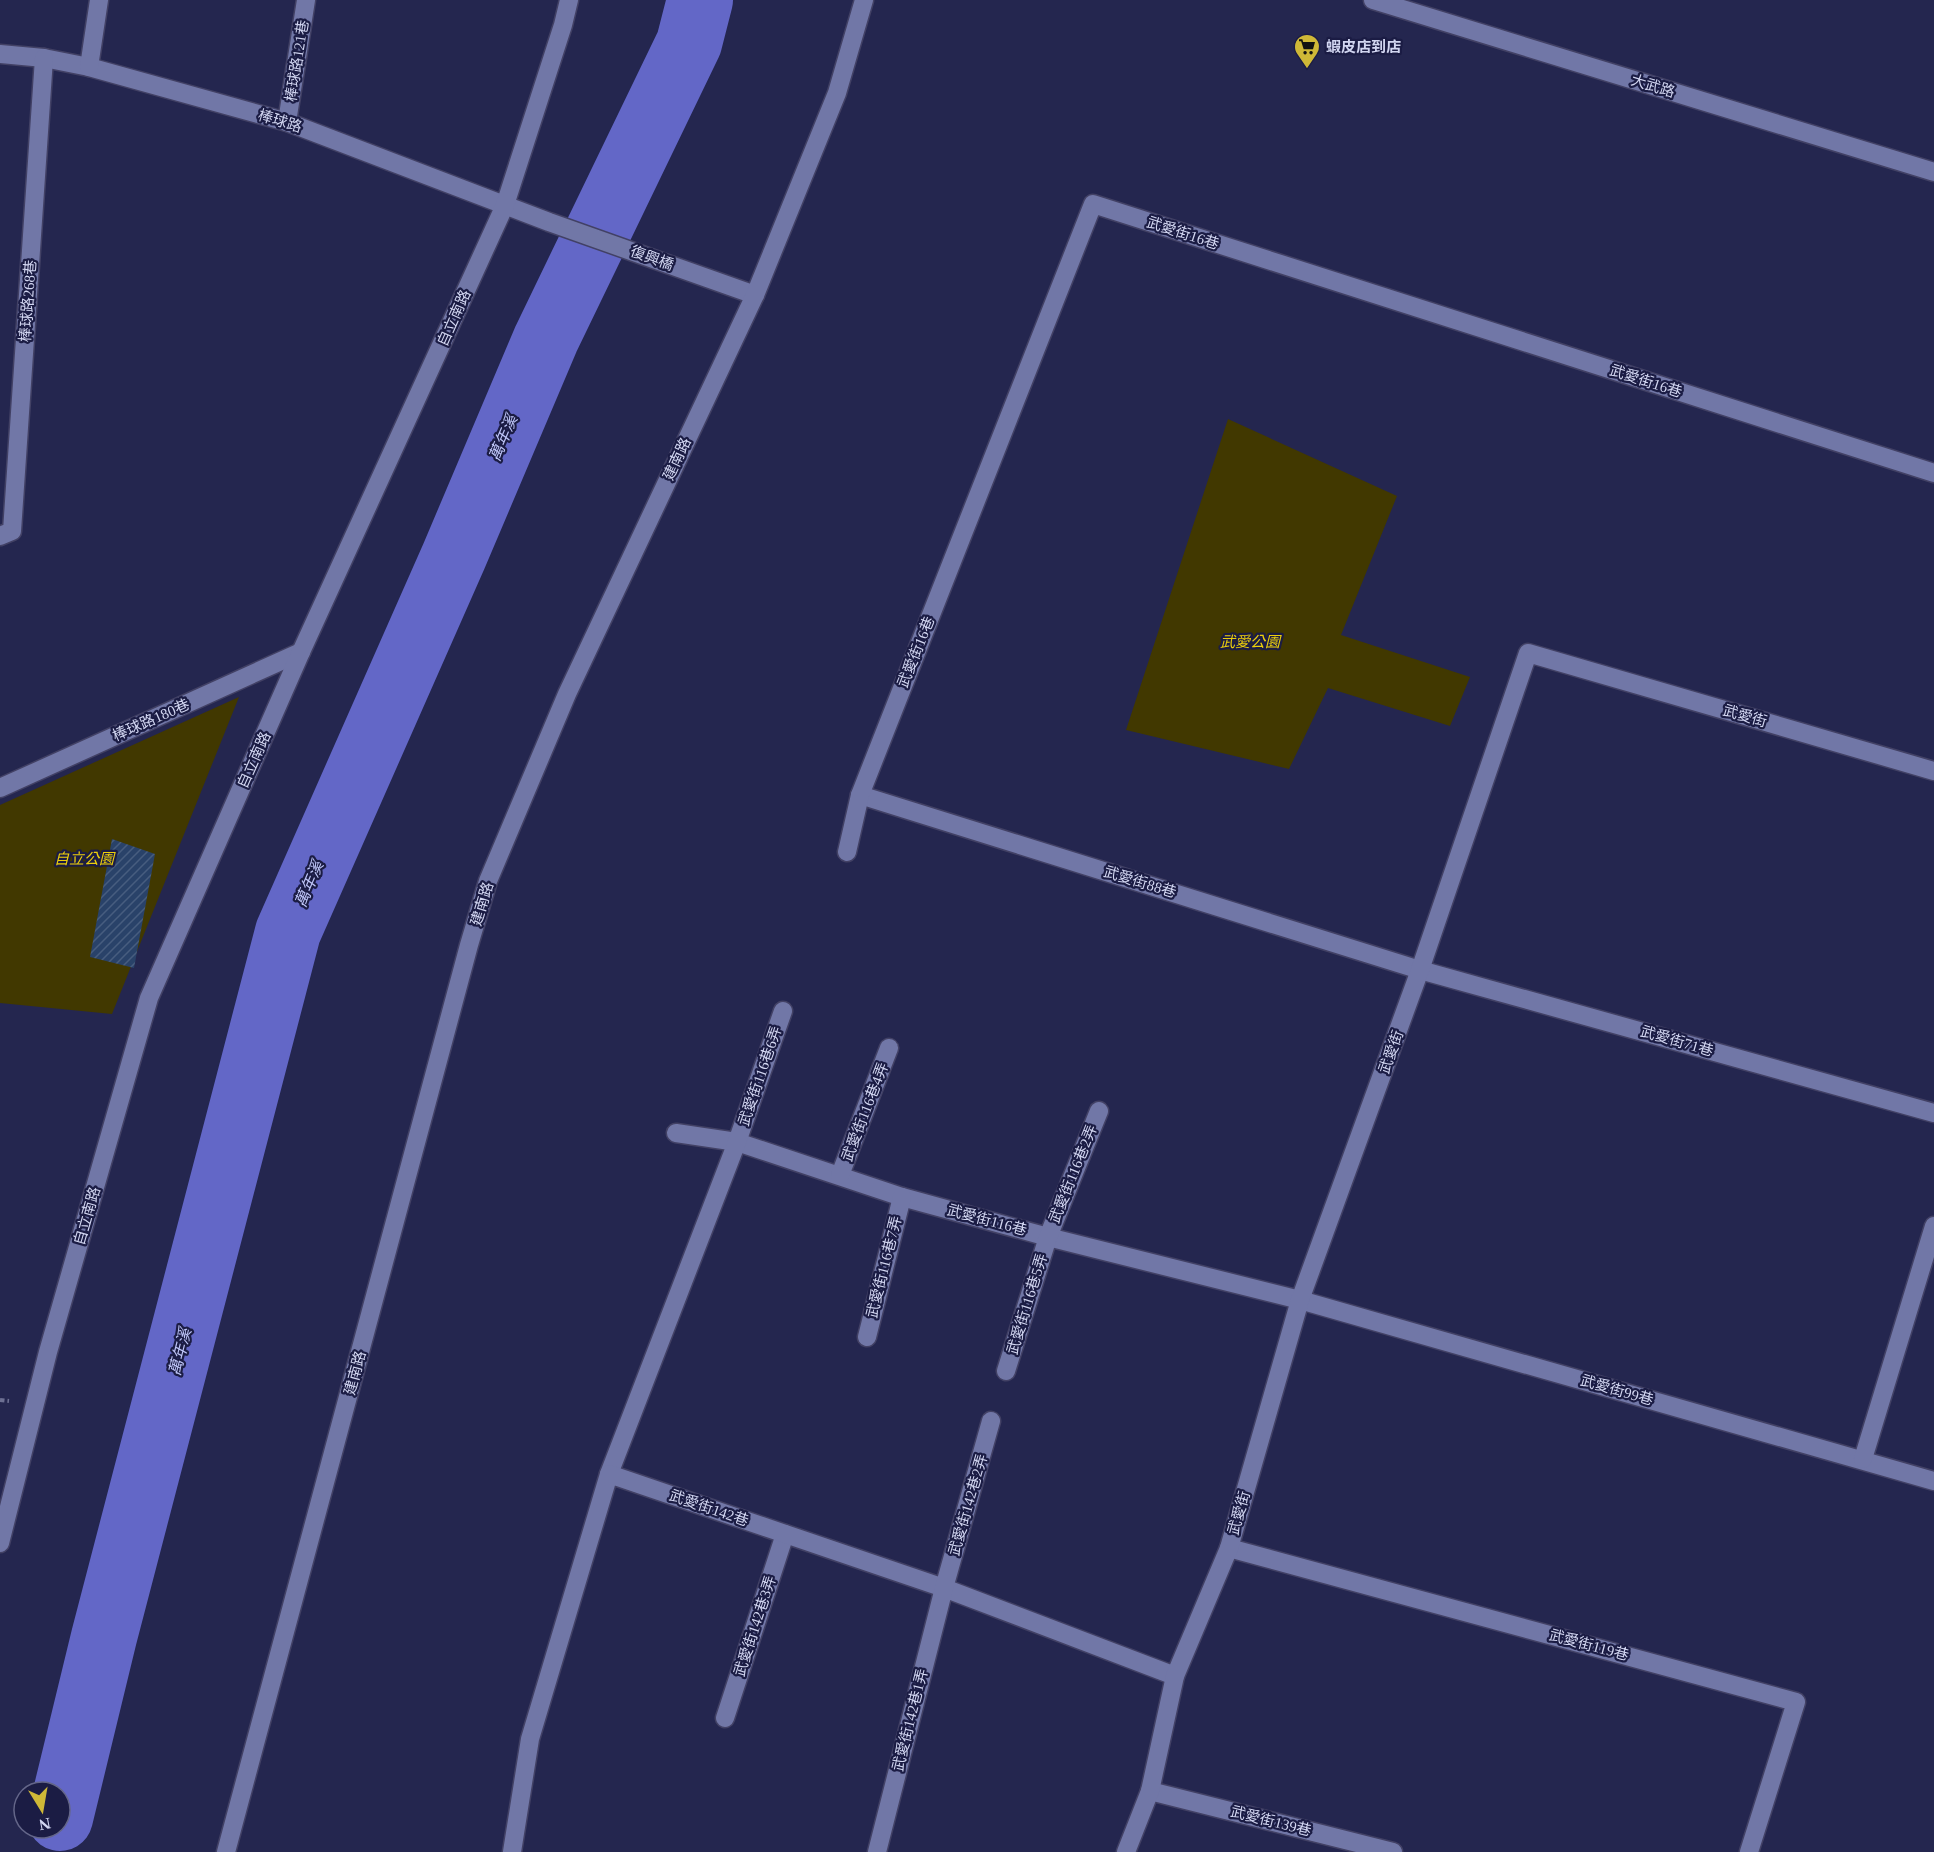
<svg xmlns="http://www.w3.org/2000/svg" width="1934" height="1852" viewBox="0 0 1934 1852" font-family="'Times New Roman','Noto Sans TC',serif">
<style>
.green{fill:#413800}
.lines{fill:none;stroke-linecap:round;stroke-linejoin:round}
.river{stroke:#6367c7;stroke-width:66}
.building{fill:url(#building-hatch)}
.minor-casing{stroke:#424165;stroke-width:21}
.path{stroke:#6d7093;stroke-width:4;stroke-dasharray:4.5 3;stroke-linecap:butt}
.minor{stroke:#7177a7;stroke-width:18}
.labels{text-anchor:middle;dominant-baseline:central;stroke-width:4.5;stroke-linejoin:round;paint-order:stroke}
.poi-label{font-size:15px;font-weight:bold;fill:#d2d6f1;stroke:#1b1c44;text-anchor:start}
.street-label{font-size:15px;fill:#d2d6f1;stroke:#1b1c44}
.park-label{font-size:15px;font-style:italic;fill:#edd00b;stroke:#1b1c44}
.water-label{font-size:16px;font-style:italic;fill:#bec5f7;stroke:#1b1c44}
</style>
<defs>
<pattern id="building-hatch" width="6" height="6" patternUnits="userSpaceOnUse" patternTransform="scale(1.5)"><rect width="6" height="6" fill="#294269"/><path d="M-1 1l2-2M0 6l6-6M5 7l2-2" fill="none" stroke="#475d7f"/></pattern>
</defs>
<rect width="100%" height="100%" fill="#24264f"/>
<g class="green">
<polygon points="1228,419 1397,496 1341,635 1470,677 1450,726 1328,688 1289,769 1126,730"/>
<polygon points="239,697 112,1014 0,1003 0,805"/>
</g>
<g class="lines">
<polyline class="river" points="60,1818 104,1637 288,932 454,556 546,339 689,43 700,0"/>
</g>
<polygon class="building" points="112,839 155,854 134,968 90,957"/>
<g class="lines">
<defs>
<g id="minor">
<polyline points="1373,0 1934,172"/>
<polyline points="0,54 44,58 89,67 287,122 549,222 755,295"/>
<polyline points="89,67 99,0"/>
<polyline points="287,122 306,0"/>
<polyline points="0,536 12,531 44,58"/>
<polyline points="0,788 301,652"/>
<polyline points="860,795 1420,970 1934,1113"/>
<polyline points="847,852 860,795 1093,204 1934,473"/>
<polyline points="676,1133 737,1142 902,1197 1048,1237 1300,1300 1934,1481"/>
<polyline points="840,1175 889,1048"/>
<polyline points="867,1337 902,1197"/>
<polyline points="1006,1371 1048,1237 1099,1111"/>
<polyline points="1863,1459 1934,1226"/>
<polyline points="609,1474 737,1142 783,1011"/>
<polyline points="0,1543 48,1352 149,998 301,652 505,205 563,25 569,0"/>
<polyline points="1229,1548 1796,1702 1749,1852"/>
<polyline points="725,1718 785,1534"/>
<polyline points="1150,1791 1393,1852"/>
<polyline points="226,1852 469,945 488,881 567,694 755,295 837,93 864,0"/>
<polyline points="512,1852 530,1739 609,1474 944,1588 1175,1676"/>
<polyline points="877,1852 944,1588 991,1421"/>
<polyline points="1126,1852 1150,1791 1175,1676 1229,1548 1300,1300 1420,970 1528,653 1934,771"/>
</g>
</defs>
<use href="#minor" class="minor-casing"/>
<polyline class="path" points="0,1400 9,1401"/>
<use href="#minor" class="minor"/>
</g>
<defs>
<symbol id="supermarket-pin" viewBox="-11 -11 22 30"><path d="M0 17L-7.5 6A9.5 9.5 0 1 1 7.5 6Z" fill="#cfb837" stroke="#1b1c44"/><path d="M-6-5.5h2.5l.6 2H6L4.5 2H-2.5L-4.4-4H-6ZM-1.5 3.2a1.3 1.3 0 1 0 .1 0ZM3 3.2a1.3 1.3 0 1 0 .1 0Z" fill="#111"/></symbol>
</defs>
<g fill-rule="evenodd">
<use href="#supermarket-pin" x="1292" y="32" width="30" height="40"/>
</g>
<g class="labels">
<g class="poi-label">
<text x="1326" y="47">蝦皮店到店</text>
</g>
<g class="street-label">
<text transform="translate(297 61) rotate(-81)">棒球路121巷</text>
<text transform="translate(1653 86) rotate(17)">大武路</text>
<text transform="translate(280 121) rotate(17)">棒球路</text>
<text transform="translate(1183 233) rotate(18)">武愛街16巷</text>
<text transform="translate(652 258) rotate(20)">復興橋</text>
<text transform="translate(28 301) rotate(-86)">棒球路268巷</text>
<text transform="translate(454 318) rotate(-66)">自立南路</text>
<text transform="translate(1646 381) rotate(18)">武愛街16巷</text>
<text transform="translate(677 459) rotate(-65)">建南路</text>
<text transform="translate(916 652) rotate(-68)">武愛街16巷</text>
<text transform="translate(1745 716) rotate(16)">武愛街</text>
<text transform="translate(151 720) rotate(-24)">棒球路180巷</text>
<text transform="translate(254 760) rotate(-66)">自立南路</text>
<text transform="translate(1140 882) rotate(17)">武愛街88巷</text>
<text transform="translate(482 904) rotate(-73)">建南路</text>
<text transform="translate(1677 1041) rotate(16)">武愛街71巷</text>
<text transform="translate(1391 1052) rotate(-70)">武愛街</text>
<text transform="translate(760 1076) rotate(-71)">武愛街116巷6弄</text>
<text transform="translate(865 1112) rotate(-69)">武愛街116巷4弄</text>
<text transform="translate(1073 1174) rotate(-68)">武愛街116巷2弄</text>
<text transform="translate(87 1216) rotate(-74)">自立南路</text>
<text transform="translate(987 1220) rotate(15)">武愛街116巷</text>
<text transform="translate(884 1267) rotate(-76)">武愛街116巷7弄</text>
<text transform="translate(1027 1304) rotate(-73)">武愛街116巷5弄</text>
<text transform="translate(355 1373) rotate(-75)">建南路</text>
<text transform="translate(1617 1390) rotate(16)">武愛街99巷</text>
<text transform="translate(968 1505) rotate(-74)">武愛街142巷2弄</text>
<text transform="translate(709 1508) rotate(19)">武愛街142巷</text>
<text transform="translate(1239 1513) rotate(-74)">武愛街</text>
<text transform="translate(755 1626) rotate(-72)">武愛街142巷3弄</text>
<text transform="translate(1589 1645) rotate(15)">武愛街119巷</text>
<text transform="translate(910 1720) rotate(-76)">武愛街142巷1弄</text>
<text transform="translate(1271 1821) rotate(14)">武愛街139巷</text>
</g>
<g class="park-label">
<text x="1250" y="642">武愛公園</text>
<text x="84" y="859">自立公園</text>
</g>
<g class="water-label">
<text transform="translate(503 438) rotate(-67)">萬年溪</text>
<text transform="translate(309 884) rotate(-67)">萬年溪</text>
<text transform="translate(180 1352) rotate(-76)">萬年溪</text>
</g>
</g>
<g transform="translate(42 1810) rotate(169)"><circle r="28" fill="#1b1c44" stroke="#646689" stroke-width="1.5"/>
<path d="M0-4.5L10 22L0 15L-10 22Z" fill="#cfb837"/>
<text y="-9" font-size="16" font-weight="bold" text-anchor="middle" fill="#d2d6f1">N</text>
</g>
</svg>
